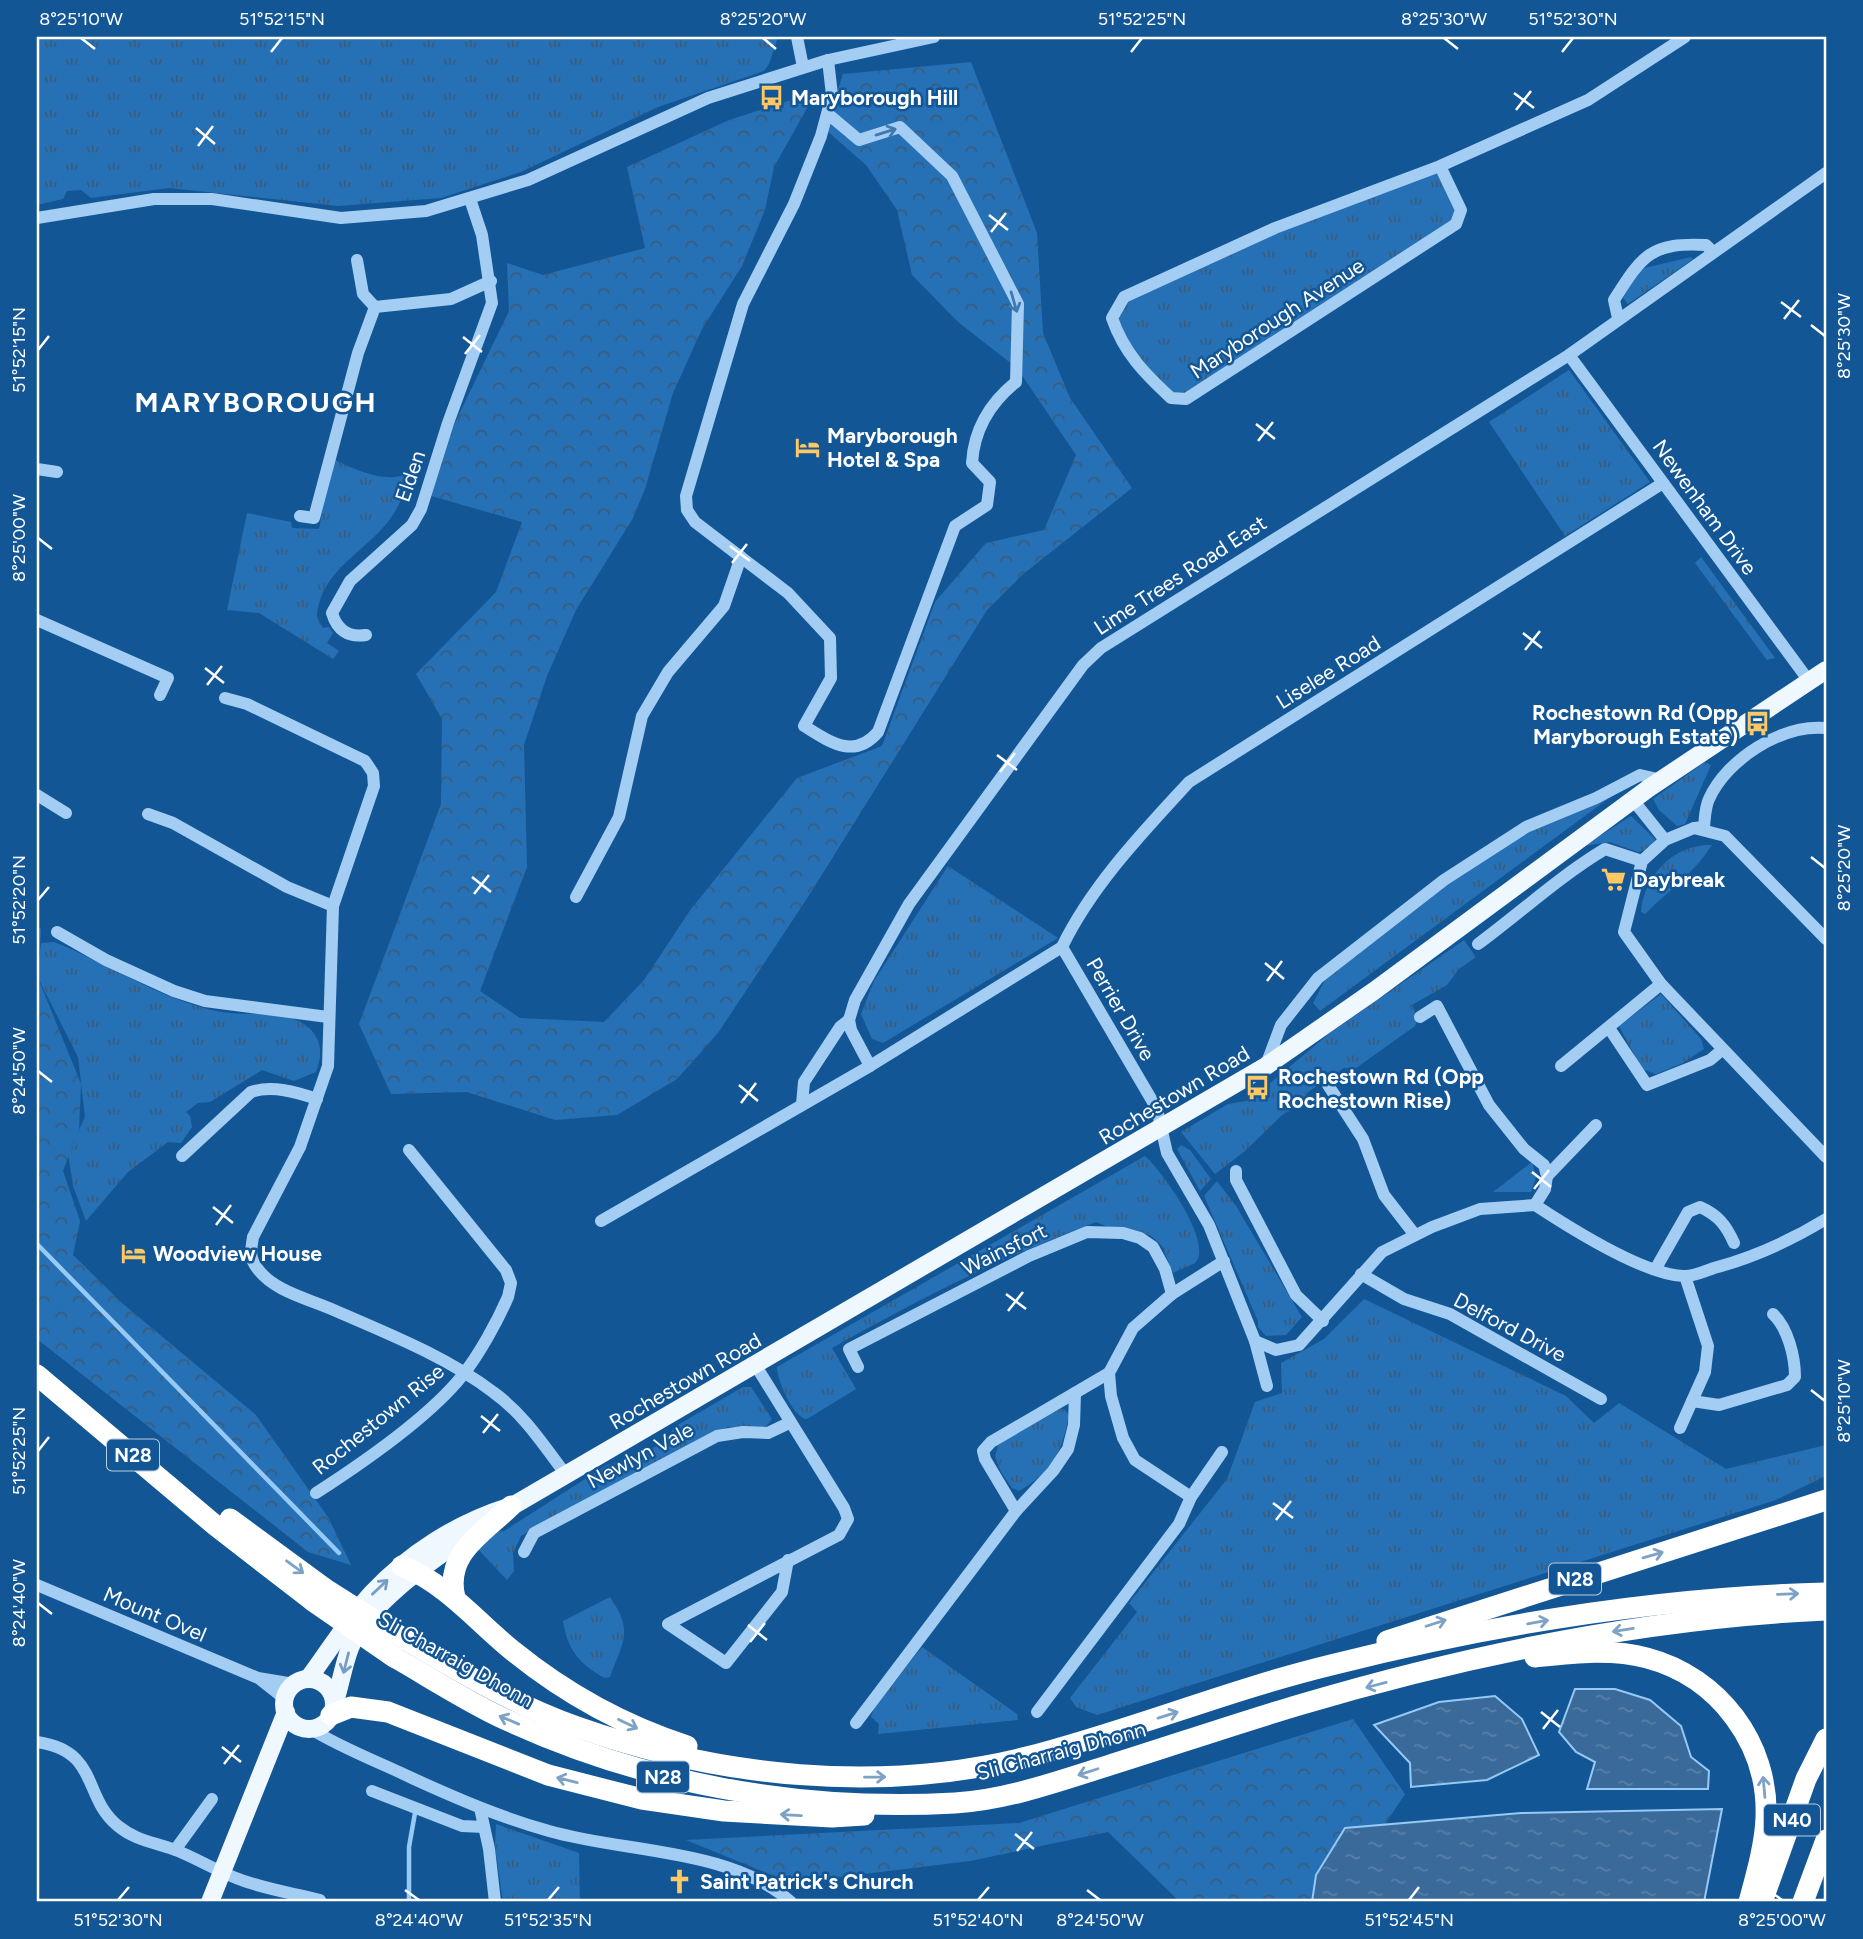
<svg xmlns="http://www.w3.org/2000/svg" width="1863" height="1939" viewBox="0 0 1863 1939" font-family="Figtree,sans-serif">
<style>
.grass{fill:url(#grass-tufts)}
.forest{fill:url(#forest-crowns)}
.water{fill:url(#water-ripples);stroke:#96c9f6;stroke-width:2}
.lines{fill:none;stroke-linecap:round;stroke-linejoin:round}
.stream{stroke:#96c9f6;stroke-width:4.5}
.minor{stroke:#a4cdf3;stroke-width:12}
.major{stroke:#eff7ff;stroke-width:18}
.highway{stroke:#fff;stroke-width:21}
.highway-bridge{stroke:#fff;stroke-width:21}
.oneway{stroke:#3e7ab2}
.oneway2{stroke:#7da2c5}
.oneway3{stroke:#769ec5}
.ticks{fill:none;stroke:#fff;stroke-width:2.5}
.labels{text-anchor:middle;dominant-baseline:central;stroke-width:5;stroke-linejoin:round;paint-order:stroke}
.shield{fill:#135696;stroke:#b8cce0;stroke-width:2}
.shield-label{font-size:19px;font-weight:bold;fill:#fff}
.poi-label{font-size:21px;font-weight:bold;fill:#fff;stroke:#135696;text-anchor:start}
.street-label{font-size:21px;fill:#fff;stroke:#135696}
.district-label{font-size:28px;font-weight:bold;letter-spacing:2px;fill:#fff;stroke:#135696}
.neatline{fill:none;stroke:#fff;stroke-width:2.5}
.ticks-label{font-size:18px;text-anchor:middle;fill:#fff}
</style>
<defs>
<pattern id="grass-tufts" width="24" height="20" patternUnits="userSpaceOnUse" patternTransform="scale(1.75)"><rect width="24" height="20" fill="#2670b5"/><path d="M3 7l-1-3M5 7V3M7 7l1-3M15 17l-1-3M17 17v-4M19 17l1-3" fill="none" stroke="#3b5c7b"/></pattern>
<pattern id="forest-crowns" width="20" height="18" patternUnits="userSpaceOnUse" patternTransform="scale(1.75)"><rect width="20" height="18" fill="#2670b5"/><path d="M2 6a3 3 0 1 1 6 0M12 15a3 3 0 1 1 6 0" fill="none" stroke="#3b5c7b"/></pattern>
<pattern id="water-ripples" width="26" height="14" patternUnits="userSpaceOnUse" patternTransform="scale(1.75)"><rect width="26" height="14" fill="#3a6a99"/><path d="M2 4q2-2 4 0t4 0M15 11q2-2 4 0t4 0" fill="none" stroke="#5880a8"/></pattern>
</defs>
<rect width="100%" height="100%" fill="#135696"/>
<g class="grass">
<polygon points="37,37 778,37 769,64 764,71 658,107 521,172 441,198 338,206 169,188 91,198 81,190 67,191 63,199 37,205"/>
<polygon points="1440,166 1461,210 1456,224 1186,399 1171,398 1115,326 1130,294"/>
<polygon points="1691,257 1693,259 1628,304 1623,298 1640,269"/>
<polygon points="1569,370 1650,482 1565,536 1489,422"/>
<path d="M335,460C356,470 392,487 413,470C406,485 401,505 390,519C366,552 320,570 317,617L323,628L329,627L333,633L327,643L339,651L333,659L259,613L227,610L247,513L291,522L292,528L319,529L329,473Z"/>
<polygon points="1701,557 1775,658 1767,660 1695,563"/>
<polygon points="1705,762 1711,765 1685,824 1677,826 1659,810 1653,799"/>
<polygon points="1620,790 1320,1011 1313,1003 1326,978 1449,882 1529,830"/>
<polygon points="1631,816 1655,839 1652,848 1638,852 1610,842 1584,846"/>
<path d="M1712,845C1695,872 1668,891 1645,914L1641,912C1644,875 1674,844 1712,845Z"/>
<polygon points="948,866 1058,938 883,1043 872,1039 861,1014 874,981"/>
<polygon points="1464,940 1476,957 1459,969 1447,985 1412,1005 1418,1019 1415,1026 1356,1068 1344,1068 1308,1092 1302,1104 1282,1115 1245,1151 1215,1174 1181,1132 1228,1104 1246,1101 1262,1090 1330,1033"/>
<path d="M54,942C110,964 160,1000 221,1012C248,1017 287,1008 309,1028C323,1041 322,1056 316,1072L294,1081L262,1070L210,1102L198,1103L186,1112L190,1116L192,1127L181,1143L168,1142L128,1172L86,1221L73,1186L68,1153L85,1117L78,1057L37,976L41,943Z"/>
<polygon points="1661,994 1701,1039 1704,1049 1683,1063 1656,1074 1642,1069 1619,1026"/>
<polygon points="1181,1145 1190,1150 1211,1179 1200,1191 1177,1149"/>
<path d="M1145,1156C1163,1172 1214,1243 1195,1263L1173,1273L1162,1246L1150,1235L1123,1233L1096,1222C1004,1256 917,1300 832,1348L856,1389L807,1419C793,1418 777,1380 777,1367Z"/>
<polygon points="1532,1162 1536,1177 1531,1192 1493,1192"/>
<polygon points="1217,1181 1236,1206 1302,1317 1286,1335 1266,1336 1258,1327 1258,1321 1204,1196"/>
<polygon points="1364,1299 1566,1396 1594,1423 1619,1403 1726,1469 1826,1445 1826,1476 1773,1501 1097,1715 1076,1707 1070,1698 1137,1612 1129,1603 1227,1479 1255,1402 1282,1393 1281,1363 1324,1339"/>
<polygon points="743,1387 751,1387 772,1419 765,1428 728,1427 695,1441 521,1536 513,1553 514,1571 507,1580 474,1545 487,1533 504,1531 607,1465 639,1457 664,1441 676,1426"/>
<path d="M1064,1409L1069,1415C1062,1452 1052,1472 1019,1491L1012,1488L1001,1472L995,1457L998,1445L1051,1411Z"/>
<path d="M610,1597C634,1632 623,1641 610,1677L605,1678C580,1665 567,1649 563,1621Z"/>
<polygon points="922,1647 1017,1714 1018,1720 878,1734 879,1724 871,1717 874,1708"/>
<polygon points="496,1824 579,1853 580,1902 503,1902 495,1847"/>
</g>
<g class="forest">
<polygon points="971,62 1037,233 1043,333 1070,398 1132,488 1022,575 987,610 808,897 718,1033 677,1079 617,1115 555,1120 467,1092 391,1094 359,1024 441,804 442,719 416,674 496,592 522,522 421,493 509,311 507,263 543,275 645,248 627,167 729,120 816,92 774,167 765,210 742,266 702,329 673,393 645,489 633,518 576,610 547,676 524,745 527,867 480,991 520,1018 604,1022 644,980 691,909 797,778 882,746 935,602 986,543 1044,530 1076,455 1017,368 958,322 912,275 897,210 866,165 825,129 843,74"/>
<polygon points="37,926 41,929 38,978 81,1084 79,1129 63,1171 80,1221 73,1255 122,1303 256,1415 328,1517 351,1565 308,1552 37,1339"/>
<polygon points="1353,1719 1405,1794 1334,1902 1180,1902 1108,1832 970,1861 791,1883 686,1840 1019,1823"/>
</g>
<g class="water">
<polygon points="1575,1689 1615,1689 1650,1700 1681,1726 1691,1757 1709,1771 1708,1789 1587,1789 1595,1762 1576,1752 1559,1732"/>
<polygon points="1495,1696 1522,1719 1539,1755 1487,1780 1411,1787 1410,1763 1374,1725 1439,1702"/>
<polygon points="1722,1809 1704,1902 1312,1902 1316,1875 1345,1828 1521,1813"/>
</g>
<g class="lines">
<g class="stream">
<polyline points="37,1244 339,1553"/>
<polyline points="409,1902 409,1847 415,1813"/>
</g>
<g class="minor">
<polyline points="797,37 803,67"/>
<path d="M828,114L859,140L900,127L952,176L1018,304L1016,382C990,403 974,429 972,463L990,482L987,505L955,526L878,732C854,760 830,742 804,726L831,678L830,638L788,593L695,522L687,510L686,496L743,304L794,204L821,136L832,95L828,60"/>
<path d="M1440,166L1461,210L1456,224L1186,399L1171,398C1145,374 1124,353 1112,318L1124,297L1275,228L1440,166L1588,100L1685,37"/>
<polyline points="37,218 154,199 212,199 341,218 426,211 528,180 708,98 828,60 934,37"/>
<polyline points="357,260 363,294 375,307"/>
<path d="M1618,318L1614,300C1642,256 1650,242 1706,245L1713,252"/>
<polyline points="1569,355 1809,681"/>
<polyline points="37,469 57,472"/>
<polyline points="300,516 314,518 358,353 375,307 451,299 491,281"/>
<polyline points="37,620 168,678 160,695"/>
<path d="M366,635C348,638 337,630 332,613L350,581L412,525L421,509L448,423L492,303L482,235L470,199"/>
<path d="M225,698L247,704L365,761L373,773L374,786L333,906L328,1066L300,1147L253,1237C251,1249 249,1258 257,1268C274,1292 310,1299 336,1311C389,1334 447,1357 493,1392C524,1414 544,1446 567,1476"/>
<polyline points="37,795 66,813"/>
<polyline points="1633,800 1665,840"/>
<polyline points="148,814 173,823 287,887 333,906"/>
<path d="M1694,828L1704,827C1705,818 1705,807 1709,799C1727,759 1782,724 1826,728"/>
<polyline points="576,897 619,817 642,716 668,672 724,606 741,557"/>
<polyline points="57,932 106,960 174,991 205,1001 328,1017"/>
<polyline points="1826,939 1725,836 1694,828 1665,840 1642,861 1624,932 1661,984 1826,1157"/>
<path d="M1478,944C1520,913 1560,876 1605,849L1642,861"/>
<path d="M1062,947C1092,885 1143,832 1189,782L1663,483"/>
<polyline points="1062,947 1157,1109 1167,1153 1209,1225 1255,1341 1267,1386"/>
<polyline points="1609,1028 1647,1085 1710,1060 1722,1050"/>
<polyline points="1266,1065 1281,1025 1318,978 1444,880 1526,827 1596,798 1640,775 1662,780"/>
<polyline points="870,1066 851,1030 849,1020 855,1000 909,904 1083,665 1101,648 1569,355 1826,173"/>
<polyline points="1561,1066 1661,984"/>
<polyline points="1328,1085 1363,1139 1384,1195 1415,1235"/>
<polyline points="802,1104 804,1082 840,1027 849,1020"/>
<path d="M182,1156L251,1092C272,1085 296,1092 317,1099"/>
<polyline points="1236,1171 1236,1180 1296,1295 1323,1321"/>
<polyline points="1547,1176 1596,1125"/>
<path d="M1535,1205C1570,1228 1642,1274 1683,1276C1693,1277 1705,1271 1714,1268C1755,1257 1790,1241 1826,1219"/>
<polyline points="601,1221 870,1066 1062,947"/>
<path d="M1656,1268L1688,1212L1700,1207C1718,1215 1726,1225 1734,1243"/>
<polyline points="1361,1274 1404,1299 1450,1314 1601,1399"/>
<polyline points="1172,1294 1133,1328 1109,1373 1111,1396 1123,1438 1135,1460 1191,1497"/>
<polyline points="1255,1341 1276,1350 1299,1345 1382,1252 1432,1227 1480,1209 1535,1205 1545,1189 1547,1176 1544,1165 1524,1149 1489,1105 1437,1006 1420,1017"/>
<polyline points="756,1366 844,1508 848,1519 839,1535 668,1624 726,1663 782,1592 788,1560"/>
<polyline points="858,1367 849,1349 1029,1256 1087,1232 1123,1233 1140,1238 1153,1247 1165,1269 1172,1294 1224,1261"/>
<path d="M1692,1401L1719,1405L1787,1385L1795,1377C1795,1357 1788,1328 1773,1314"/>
<polyline points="1680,1428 1705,1372 1708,1346 1685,1276"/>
<path d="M316,1493C361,1464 429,1417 462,1376C479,1355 497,1322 508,1297L511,1283L506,1270L409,1150"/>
<polyline points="1016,1511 985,1459 983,1451 991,1442 1109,1373"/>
<polyline points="524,1552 534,1533 717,1436 743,1432 768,1433 789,1423"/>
<polyline points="37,1585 258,1678 294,1684"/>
<polyline points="261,1680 280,1695 285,1705"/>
<polyline points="1037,1712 1179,1524 1191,1497 1222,1452"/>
<polyline points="856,1723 1016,1511 1053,1471 1068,1449 1074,1425 1075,1393"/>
<path d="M309,1728C343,1749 379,1762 414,1779C458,1799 502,1818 549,1831C625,1853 730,1848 791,1902"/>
<path d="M37,1742C100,1751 82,1797 118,1826C135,1840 153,1842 173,1849C194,1857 215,1870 236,1878C263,1889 293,1893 320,1900"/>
<polyline points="372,1791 462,1826 484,1827"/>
<polyline points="480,1808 489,1849 495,1902"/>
<polyline points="175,1850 212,1799"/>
</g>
<g class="major">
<polyline points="502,1512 1266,1066 1374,991 1649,788 1826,670"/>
<path d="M308,1679C329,1651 349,1618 372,1593C409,1554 457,1523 508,1507"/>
<circle cx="309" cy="1704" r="25"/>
<path d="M334,1705C340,1687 343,1666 350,1648C367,1602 437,1557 476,1530"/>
<polyline points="210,1902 286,1712"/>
</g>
<g class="highway">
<polyline points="37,1375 216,1526 313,1601"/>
<polyline points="230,1519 324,1588"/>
<path d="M402,1566C447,1584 476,1621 513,1651C566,1694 622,1725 687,1746"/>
<path d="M455,1598C444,1554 482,1534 511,1506"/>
<path d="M406,1640C461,1672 516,1706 577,1727C719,1777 879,1794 1027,1757C1129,1731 1228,1690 1331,1665C1493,1624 1659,1597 1826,1593"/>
<polyline points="1387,1641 1826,1500"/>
<path d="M394,1657C429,1677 463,1699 498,1716C639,1783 799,1812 955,1803C1007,1800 1058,1781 1107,1766C1171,1746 1235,1724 1299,1705C1471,1654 1647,1618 1826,1610"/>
<path d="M1535,1657C1572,1653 1611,1648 1647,1658C1719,1677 1769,1744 1766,1818C1765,1845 1756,1876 1749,1902"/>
<polyline points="331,1715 351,1707 388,1712 548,1775 642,1799 724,1811 832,1817 864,1815"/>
<polyline points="1762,1902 1806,1779 1826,1739"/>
<polyline points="1803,1902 1826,1840"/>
</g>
<g class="highway-bridge">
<polyline points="324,1588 406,1640"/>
<polyline points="313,1601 394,1657"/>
</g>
</g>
<defs><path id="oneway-shaft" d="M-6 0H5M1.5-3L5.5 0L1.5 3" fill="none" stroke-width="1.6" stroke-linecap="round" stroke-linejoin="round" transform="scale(1.75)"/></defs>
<g class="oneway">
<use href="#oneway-shaft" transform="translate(886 132) rotate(-17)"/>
<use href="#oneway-shaft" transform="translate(1014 302) rotate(74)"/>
</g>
<g class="oneway2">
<use href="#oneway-shaft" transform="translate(1653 1555) rotate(-16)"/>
<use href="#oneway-shaft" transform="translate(295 1567) rotate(36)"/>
<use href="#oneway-shaft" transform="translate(1788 1594) rotate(-2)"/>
<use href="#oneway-shaft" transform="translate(1538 1622) rotate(-10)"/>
<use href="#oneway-shaft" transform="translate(1436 1623) rotate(-18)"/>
<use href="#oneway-shaft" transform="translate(1623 1630) rotate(171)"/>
<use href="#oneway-shaft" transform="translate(1376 1685) rotate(165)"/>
<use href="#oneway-shaft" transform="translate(1168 1715) rotate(-17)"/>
<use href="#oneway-shaft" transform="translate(509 1720) rotate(-157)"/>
<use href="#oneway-shaft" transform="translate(628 1724) rotate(26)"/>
<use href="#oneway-shaft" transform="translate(1088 1772) rotate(162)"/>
<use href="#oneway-shaft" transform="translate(875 1777) rotate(-1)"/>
<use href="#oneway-shaft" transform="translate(567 1780) rotate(-166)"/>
<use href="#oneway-shaft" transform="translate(1764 1787) rotate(-95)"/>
<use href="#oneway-shaft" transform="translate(791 1815) rotate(-177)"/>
</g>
<g class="oneway3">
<use href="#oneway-shaft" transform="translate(380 1587) rotate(-43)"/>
<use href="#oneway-shaft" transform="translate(346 1663) rotate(104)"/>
</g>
<path class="ticks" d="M81,38L95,49M763,38L776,49M1444,38L1458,49M271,52L282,38M1131,52L1142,38M1562,52L1573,38M1514,93L1534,108M1516,110L1531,91M196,128L215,144M198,146L213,126M989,215L1008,230M991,232L1006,213M1781,302L1801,317M1784,319L1799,300M1811,325L1825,336M463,337L482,352M38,350L49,336M465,354L480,335M1256,424L1275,439M1258,441L1273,422M38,538L52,549M730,546L750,561M732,563L747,544M1523,633L1542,648M1525,650L1540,631M205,668L224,683M207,685L222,666M997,755L1017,770M1000,772L1015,753M1811,857L1825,868M472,877L491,892M474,894L489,875M38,900L49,887M1265,963L1284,979M1267,981L1282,961M38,1071L52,1082M739,1085L758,1101M741,1103L756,1083M1532,1172L1551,1187M1534,1189L1549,1170M213,1207L233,1223M216,1225L231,1205M1006,1294L1026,1309M1008,1311L1023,1292M1811,1390L1825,1401M481,1416L500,1431M483,1433L498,1414M38,1451L49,1437M1273,1503L1293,1518M1276,1520L1291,1501M38,1603L52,1614M748,1625L767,1640M750,1642L765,1623M1541,1712L1560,1727M1543,1729L1558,1710M222,1747L241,1762M224,1764L239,1745M1015,1834L1034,1849M1017,1851L1032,1832M405,1890L419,1900M1087,1890L1100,1900M1768,1890L1782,1900M118,1900L129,1887M548,1900L559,1887M978,1900L989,1887M1409,1900L1419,1887"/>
<defs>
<symbol id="bus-bare" viewBox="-9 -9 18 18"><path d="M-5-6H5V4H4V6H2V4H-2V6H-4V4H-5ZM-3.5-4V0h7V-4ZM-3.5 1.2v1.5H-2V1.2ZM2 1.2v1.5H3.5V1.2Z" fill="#ffc865" stroke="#135696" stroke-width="2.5" paint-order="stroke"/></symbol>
<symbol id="hotel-bare" viewBox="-9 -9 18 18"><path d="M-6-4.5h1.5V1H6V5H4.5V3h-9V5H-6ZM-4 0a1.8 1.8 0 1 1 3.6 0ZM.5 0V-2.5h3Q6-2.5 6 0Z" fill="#ffc865" stroke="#135696" stroke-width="2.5" paint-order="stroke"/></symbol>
<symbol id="supermarket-bare" viewBox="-9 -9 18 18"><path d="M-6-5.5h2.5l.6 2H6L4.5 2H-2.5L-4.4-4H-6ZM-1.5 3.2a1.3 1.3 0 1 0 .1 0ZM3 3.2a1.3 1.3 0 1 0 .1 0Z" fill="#ffc865" stroke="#135696" stroke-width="2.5" paint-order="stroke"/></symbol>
<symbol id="church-bare" viewBox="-9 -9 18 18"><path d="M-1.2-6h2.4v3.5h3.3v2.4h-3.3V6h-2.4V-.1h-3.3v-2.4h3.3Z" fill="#ffc865" stroke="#135696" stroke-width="2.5" paint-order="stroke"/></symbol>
</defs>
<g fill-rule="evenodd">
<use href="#bus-bare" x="754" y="80" width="35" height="35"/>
<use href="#hotel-bare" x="790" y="430" width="35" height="35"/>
<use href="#bus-bare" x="1740" y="706" width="35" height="35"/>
<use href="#supermarket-bare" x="1596" y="862" width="35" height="35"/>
<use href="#bus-bare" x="1240" y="1070" width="35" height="35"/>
<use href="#hotel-bare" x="116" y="1236" width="35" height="35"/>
<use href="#church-bare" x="662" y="1864" width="35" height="35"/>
</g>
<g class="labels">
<g class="shield">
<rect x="107" y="1439.5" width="52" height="31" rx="5"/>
<rect x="1549" y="1563.5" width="52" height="31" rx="5"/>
<rect x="637" y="1761.5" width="52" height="31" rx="5"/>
<rect x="1764" y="1804.5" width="56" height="31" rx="5"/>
</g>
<g class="shield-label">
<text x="133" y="1455">N28</text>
<text x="1575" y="1579">N28</text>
<text x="663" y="1777">N28</text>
<text x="1792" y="1820">N40</text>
</g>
<g class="poi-label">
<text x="791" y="97">Maryborough Hill</text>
<text x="827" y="435">Maryborough<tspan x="827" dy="24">Hotel &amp; Spa</tspan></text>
<text x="1738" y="712" text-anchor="end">Rochestown Rd (Opp<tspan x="1738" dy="24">Maryborough Estate)</tspan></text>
<text x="1633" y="879">Daybreak</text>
<text x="1278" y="1076">Rochestown Rd (Opp<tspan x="1278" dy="24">Rochestown Rise)</tspan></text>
<text x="153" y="1253">Woodview House</text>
<text x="700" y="1881">Saint Patrick's Church</text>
</g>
<g class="street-label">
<text transform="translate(1277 318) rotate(-33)">Maryborough Avenue</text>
<text transform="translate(410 476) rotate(-71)">Elden</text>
<text transform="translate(1705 507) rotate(54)">Newenham Drive</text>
<text transform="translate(1180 575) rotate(-33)">Lime Trees Road East</text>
<text transform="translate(1328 672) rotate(-32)">Liselee Road</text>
<text transform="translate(1121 1009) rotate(60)">Perrier Drive</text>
<text transform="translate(1174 1095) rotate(-31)">Rochestown Road</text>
<text transform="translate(1004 1249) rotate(-26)">Wainsfort</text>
<text transform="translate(1510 1327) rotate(28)">Delford Drive</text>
<text transform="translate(685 1381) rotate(-30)">Rochestown Road</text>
<text transform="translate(378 1419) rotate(-39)">Rochestown Rise</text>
<text transform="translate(640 1455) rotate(-28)">Newlyn Vale</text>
<text transform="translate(155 1614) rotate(23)">Mount Ovel</text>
<text transform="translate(456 1659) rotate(29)">Sli Charraig Dhonn</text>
<text transform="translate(1061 1751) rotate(-15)">Sli Charraig Dhonn</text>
</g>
<g class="district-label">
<text x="256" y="402">MARYBOROUGH</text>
</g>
</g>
<rect width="1863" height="1939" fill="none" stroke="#135696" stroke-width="77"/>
<rect x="38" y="38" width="1787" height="1862" class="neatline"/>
<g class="ticks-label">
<text x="81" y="25">8°25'10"W</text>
<text x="282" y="25">51°52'15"N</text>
<text x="763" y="25">8°25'20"W</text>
<text x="1142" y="25">51°52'25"N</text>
<text x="1444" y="25">8°25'30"W</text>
<text x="1573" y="25">51°52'30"N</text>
<text transform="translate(1844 336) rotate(-90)" y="6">8°25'30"W</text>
<text transform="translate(19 350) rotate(-90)" y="6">51°52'15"N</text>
<text transform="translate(19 538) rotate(-90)" y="6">8°25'00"W</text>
<text transform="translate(1844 868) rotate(-90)" y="6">8°25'20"W</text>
<text transform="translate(19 900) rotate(-90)" y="6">51°52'20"N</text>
<text transform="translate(19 1071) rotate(-90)" y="6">8°24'50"W</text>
<text transform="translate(1844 1401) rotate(-90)" y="6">8°25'10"W</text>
<text transform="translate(19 1451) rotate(-90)" y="6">51°52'25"N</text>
<text transform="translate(19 1603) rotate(-90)" y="6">8°24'40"W</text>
<text x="118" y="1926">51°52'30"N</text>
<text x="419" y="1926">8°24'40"W</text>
<text x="548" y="1926">51°52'35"N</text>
<text x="978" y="1926">51°52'40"N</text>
<text x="1100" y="1926">8°24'50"W</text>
<text x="1409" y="1926">51°52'45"N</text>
<text x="1782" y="1926">8°25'00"W</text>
</g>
</svg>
